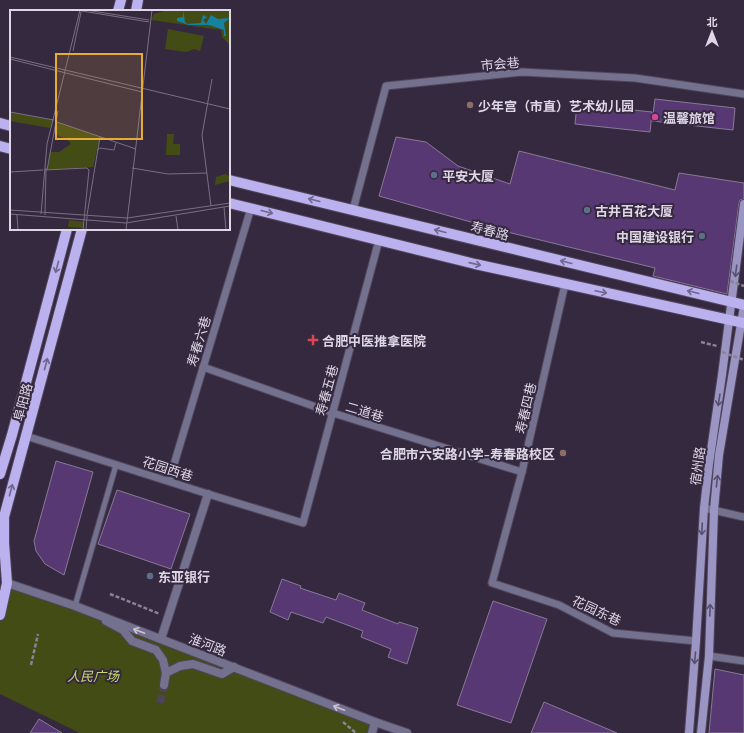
<svg xmlns="http://www.w3.org/2000/svg" width="744" height="733" viewBox="0 0 744 733" font-family="'Playfair Display','Noto Sans SC',serif">
<style>
.green{fill:#434c14}
.building{fill:#583873;stroke:#877a95}
.lines{fill:none;stroke-linecap:round;stroke-linejoin:round}
.minor-tunnel{stroke:#4e4359;stroke-width:8;stroke-dasharray:8 4;stroke-linecap:butt}
.service-casing{stroke:#50455b;stroke-width:7}
.pedestrian-casing{stroke:#50455b;stroke-width:9}
.minor-casing{stroke:#50455b;stroke-width:10}
.tertiary-casing{stroke:#50455b;stroke-width:10}
.secondary-casing{stroke:#50455b;stroke-width:10}
.primary-casing{stroke:#50455b;stroke-width:12}
.path{stroke:#8b8295;stroke-width:2.5;stroke-dasharray:4 2;stroke-linecap:butt}
.service{stroke:#74718e;stroke-width:5}
.pedestrian{stroke:#74718e;stroke-width:7}
.minor{stroke:#74718e;stroke-width:8}
.tertiary{stroke:#74718e;stroke-width:8}
.secondary{stroke:#9b95c4;stroke-width:8}
.primary{stroke:#bab1ee;stroke-width:10}
.path-bridge{stroke:#8b8295;stroke-width:2.5;stroke-dasharray:4 2;stroke-linecap:butt}
.oneway{stroke:#71668e}
.oneway2{stroke:#594f6e}
.oneway3{stroke:#c9c3d4}
.education-dot{fill:#8d6e63;stroke:#352940;stroke-width:1.5}
.hotel-dot{fill:#d1479c;stroke:#352940;stroke-width:1.5}
.service-dot{fill:#5c6f8a;stroke:#352940;stroke-width:1.5}
.health-dot{fill:#e0444e;stroke:#352940;stroke-width:1.5}
.labels{text-anchor:middle;dominant-baseline:central;stroke-width:4;stroke-linejoin:round;paint-order:stroke}
.street-label{font-size:13px;fill:#ded7e6;stroke:#352940}
.poi-label{font-size:13px;font-weight:bold;fill:#ded7e6;stroke:#352940;text-anchor:start}
.park-label{font-size:13px;font-style:italic;fill:#c5d76f;stroke:#352940}
.inset-road{fill:none;stroke:#796f82;stroke-width:1}
.view{fill:#e7ac36;fill-opacity:0.15;stroke:#e7ac36;stroke-width:2}
.inset-edge{fill:none;stroke:#ded7e6;stroke-width:2}
</style>
<rect width="100%" height="100%" fill="#352940"/>
<polygon class="green" points="7,583 375,722 372,733 80,733 0,694 0,615"/>
<g class="building">
<polygon points="655,99 735,108 733,130 652,121"/>
<polygon points="577,104 652,112 650,132 575,124"/>
<polygon points="396,137 426,142 458,166 510,184 519,151 675,190 679,173 744,183 744,199 740,200 739,203 727,294 653,276 655,268 499,230 379,196"/>
<polygon points="56,461 93,472 64,575 45,564 36,551 34,541"/>
<polygon points="117,490 190,514 171,569 98,544"/>
<polygon points="282,579 301,586 300,588 336,600 339,593 365,603 362,610 398,624 399,622 418,628 407,664 388,657 391,649 361,637 363,631 326,617 323,623 291,612 288,620 270,612"/>
<polygon points="493,601 547,619 511,723 457,705"/>
<polygon points="715,669 744,675 744,733 709,733"/>
<polygon points="544,702 617,733 531,733"/>
<polygon points="39,719 62,733 30,733"/>
</g>
<g class="lines">
<polyline class="minor-tunnel" points="160,703 164,685"/>
<defs>
<polyline id="service" points="75,606 116,465"/>
<g id="pedestrian">
<polyline points="353,210 386,86 522,72 635,78 744,94"/>
<polyline points="565,284 522,472 492,583 559,605 613,633 696,641"/>
<polyline points="203,367 333,413 522,472"/>
<polyline points="26,436 208,494 303,523 379,240"/>
<polyline points="169,481 251,208"/>
<polyline points="704,508 744,517"/>
<polyline points="709,656 744,661"/>
</g>
<g id="minor">
<polyline points="106,621 123,630 132,641 156,650 163,660 166,673 164,685"/>
<polyline points="161,639 208,494"/>
<polyline points="166,673 180,666 193,664 222,674 234,667"/>
</g>
<g id="tertiary">
<polyline points="7,583 75,606 375,722 407,733"/>
<polyline points="372,733 375,722"/>
</g>
<g id="secondary">
<polyline points="689,733 696,641 704,508 709,464 722,375 744,204"/>
<polyline points="701,733 709,656 714,510 719,455 744,306"/>
</g>
<g id="primary">
<polyline points="118,11 121,0"/>
<polyline points="136,11 138,0"/>
<polyline points="0,123 11,126"/>
<polyline points="0,146 11,149"/>
<polyline points="229,180 744,305"/>
<polyline points="229,203 475,264 744,323"/>
<polyline points="0,474 12,435 67,229"/>
<polyline points="0,615 7,583 4,543 4,517 82,229"/>
</g>
</defs>
<use href="#service" class="service-casing"/>
<use href="#pedestrian" class="pedestrian-casing"/>
<use href="#minor" class="minor-casing"/>
<use href="#tertiary" class="tertiary-casing"/>
<use href="#secondary" class="secondary-casing"/>
<use href="#primary" class="primary-casing"/>
<g class="path">
<polyline points="701,342 717,346"/>
<polyline points="110,594 160,614"/>
<polyline points="31,665 38,634"/>
<polyline points="343,722 356,733"/>
</g>
<use href="#service" class="service"/>
<use href="#pedestrian" class="pedestrian"/>
<use href="#minor" class="minor"/>
<use href="#tertiary" class="tertiary"/>
<use href="#secondary" class="secondary"/>
<use href="#primary" class="primary"/>
<g class="path-bridge">
<polyline points="730,281 744,286"/>
<polyline points="722,352 744,360"/>
</g>
</g>
<defs><path id="oneway-shaft" d="M-6 0H5M1.5-3L5.5 0L1.5 3" fill="none" stroke-width="1.6" stroke-linecap="round" stroke-linejoin="round"/></defs>
<g class="oneway">
<use href="#oneway-shaft" transform="translate(314 200) rotate(-166)"/>
<use href="#oneway-shaft" transform="translate(267 212) rotate(14)"/>
<use href="#oneway-shaft" transform="translate(440 231) rotate(-166)"/>
<use href="#oneway-shaft" transform="translate(566 262) rotate(-166)"/>
<use href="#oneway-shaft" transform="translate(475 264) rotate(13)"/>
<use href="#oneway-shaft" transform="translate(57 267) rotate(105)"/>
<use href="#oneway-shaft" transform="translate(601 292) rotate(12)"/>
<use href="#oneway-shaft" transform="translate(693 292) rotate(-166)"/>
<use href="#oneway-shaft" transform="translate(46 364) rotate(-75)"/>
<use href="#oneway-shaft" transform="translate(11 490) rotate(-75)"/>
</g>
<g class="oneway2">
<use href="#oneway-shaft" transform="translate(736 271) rotate(97)"/>
<use href="#oneway-shaft" transform="translate(719 400) rotate(99)"/>
<use href="#oneway-shaft" transform="translate(717 481) rotate(-84)"/>
<use href="#oneway-shaft" transform="translate(702 529) rotate(93)"/>
<use href="#oneway-shaft" transform="translate(710 610) rotate(-88)"/>
<use href="#oneway-shaft" transform="translate(695 658) rotate(95)"/>
</g>
<g class="oneway3">
<use href="#oneway-shaft" transform="translate(139 631) rotate(-159)"/>
<use href="#oneway-shaft" transform="translate(339 708) rotate(-159)"/>
</g>
<g class="education-dot">
<circle cx="470" cy="105" r="4"/>
<circle cx="563" cy="453" r="4"/>
</g>
<circle class="hotel-dot" cx="655" cy="117" r="4"/>
<g class="service-dot">
<circle cx="434" cy="175" r="4"/>
<circle cx="587" cy="210" r="4"/>
<circle cx="702" cy="236" r="4"/>
<circle cx="150" cy="576" r="4"/>
</g>
<path class="health-dot" d="M311 334h4v4h4v4h-4v4h-4v-4h-4v-4h4z"/>
<g class="labels">
<g class="street-label">
<text transform="translate(500 63) rotate(-5)">市会巷</text>
<text transform="translate(490 230) rotate(14)">寿春路</text>
<text transform="translate(198 341) rotate(-73)">寿春六巷</text>
<text transform="translate(326 390) rotate(-75)">寿春五巷</text>
<text transform="translate(22 402) rotate(-75)">阜阳路</text>
<text transform="translate(525 408) rotate(-77)">寿春四巷</text>
<text transform="translate(365 411) rotate(17)">二道巷</text>
<text transform="translate(697 466) rotate(-82)">宿州路</text>
<text transform="translate(168 468) rotate(18)">花园西巷</text>
<text transform="translate(597 610) rotate(25)">花园东巷</text>
<text transform="translate(208 644) rotate(21)">淮河路</text>
</g>
<g class="poi-label">
<text x="478" y="105">少年宫（市直）艺术幼儿园</text>
<text x="663" y="117">温馨旅馆</text>
<text x="442" y="175">平安大厦</text>
<text x="595" y="210">古井百花大厦</text>
<text x="694" y="236" text-anchor="end">中国建设银行</text>
<text x="322" y="340">合肥中医推拿医院</text>
<text x="555" y="453" text-anchor="end">合肥市六安路小学-寿春路校区</text>
<text x="158" y="576">东亚银行</text>
</g>
<g class="park-label">
<text x="93" y="675">人民广场</text>
</g>
</g>
<g transform="translate(10 10)">
<rect width="220" height="220" fill="#352940"/>
<path d="M157,0H220V35L212,27L211,20L141,10L144,4ZM158,19L194,26L190,41L184,39L176,42L155,39ZM0,102L43,110L40,118L11,113L0,111ZM47,112L90,127L83,157L37,160L40,142H49L61,134L59,131L44,123ZM157,124H164L163,134H170V145H156ZM215,164L219,166L220,171L205,175L206,167ZM59,210L74,212L73,218L58,217Z" fill="#434c14"/>
<path d="M170,0H173L175,12L177,14L191,13L193,5L197,7L193,10L196,14L201,5L208,9L220,8L214,13L216,26H214V20L199,15H179L167,11V8L173,7V1Z" fill="#1781a1"/>
<path class="inset-road" d="M66,0L139,12M76,0L139,10M63,41L71,2M0,47L220,99M0,49L132,82M0,102L44,110M47,112L126,139M87,140L90,138L104,140L106,133M122,158L158,164L197,163M34,160L77,158L79,160L73,220M37,160L48,101M0,162L33,160M201,196L192,125L202,69M214,197L216,220M0,200L117,208L220,193M0,204L116,213L220,196M31,204L37,134L70,0M7,205L8,220M35,205L36,158M77,205L90,127M166,206L168,220M76,220L77,206M116,220L142,0"/>
<path class="view" d="M46,44H132V129H46Z"/>
<rect width="220" height="220" class="inset-edge"/>
</g>
<g transform="translate(712 32)" stroke="#352940" stroke-width="3" paint-order="stroke">
<path d="M0-3L7 15L0 10L-7 15Z" fill="#ded7e6"/>
<text y="-6" font-size="11" font-weight="bold" text-anchor="middle" fill="#ded7e6">北</text>
</g>
</svg>
